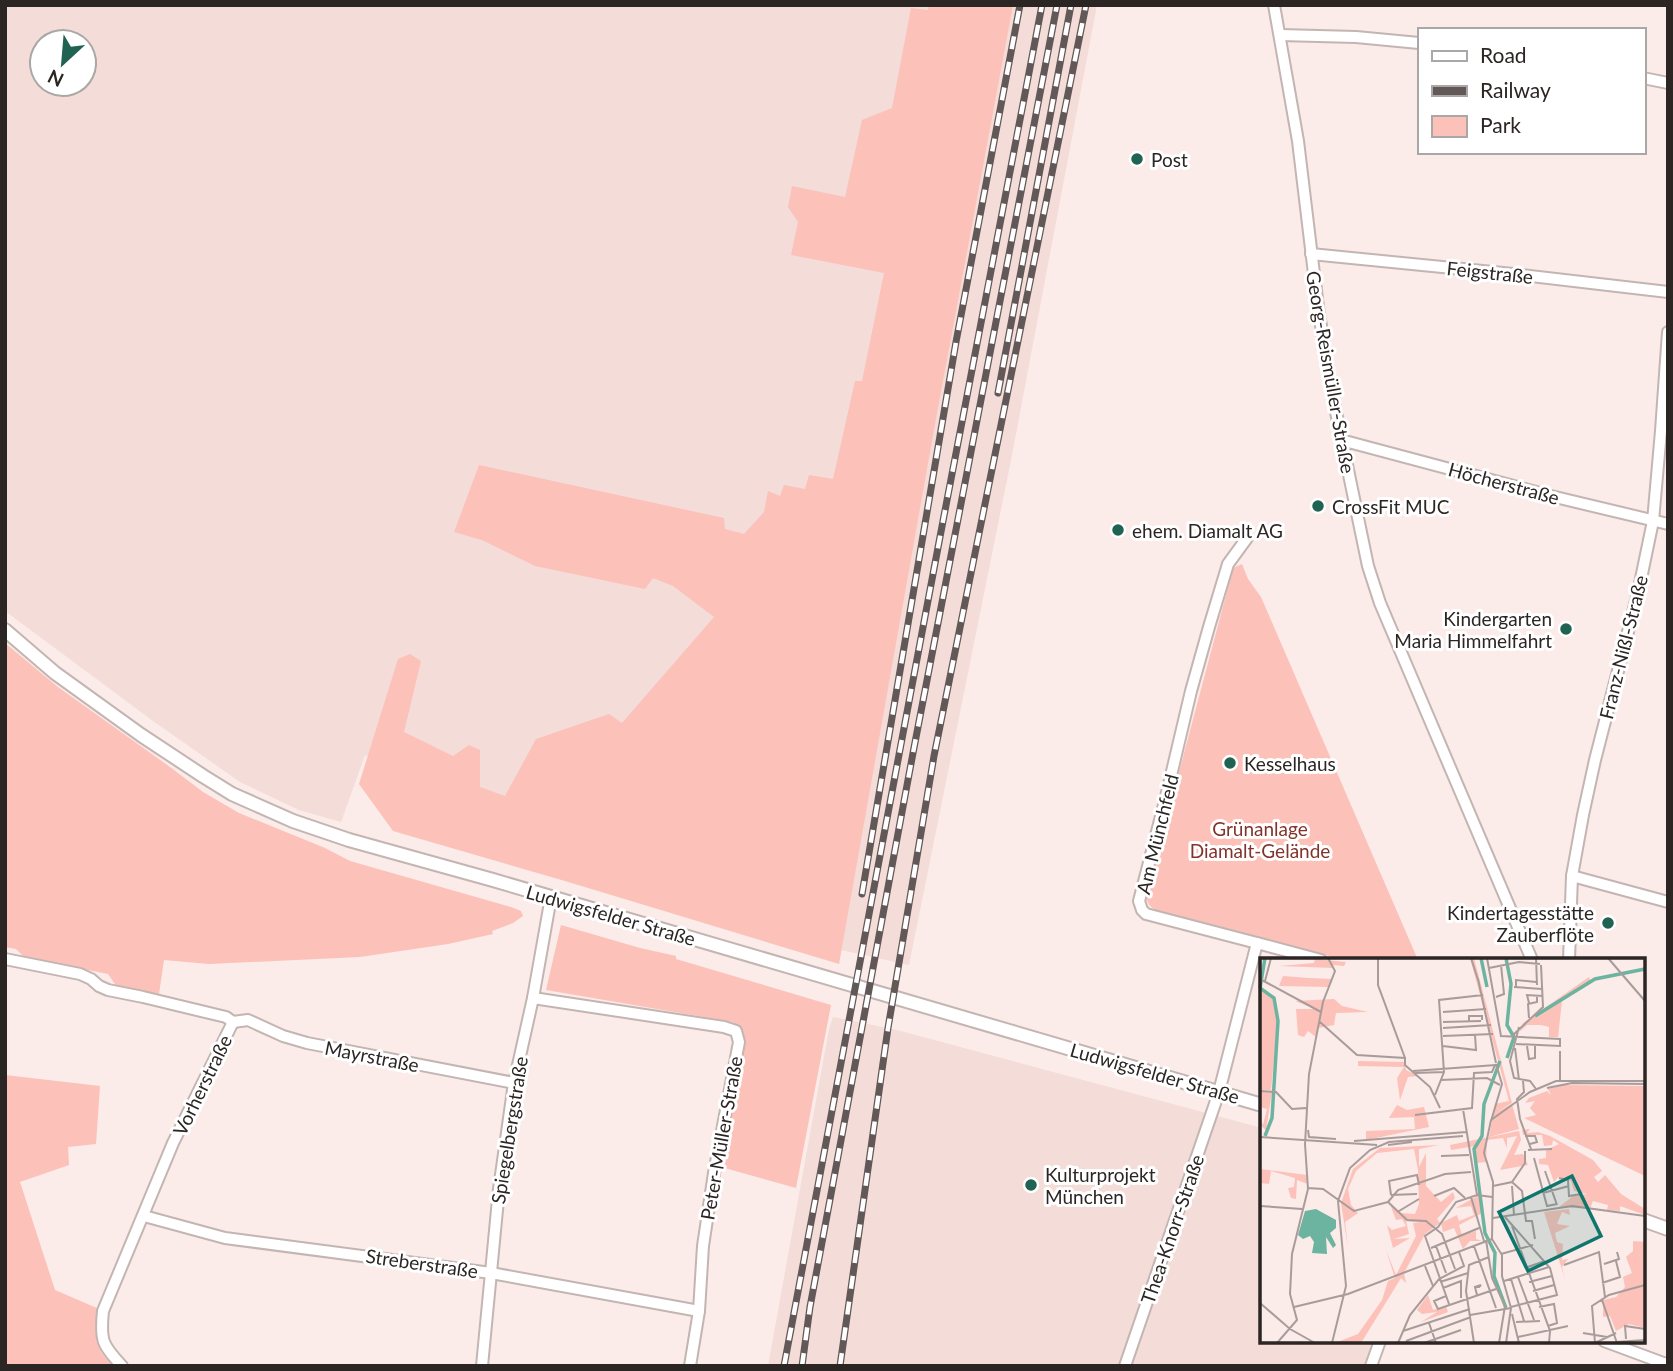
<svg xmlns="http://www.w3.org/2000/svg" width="1673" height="1371" viewBox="0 0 1673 1371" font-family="Lato,sans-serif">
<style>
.built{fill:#f4dcd8;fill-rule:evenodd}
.green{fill:#fcc1b9}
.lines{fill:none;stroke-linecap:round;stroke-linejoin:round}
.minor-casing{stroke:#c3b5b2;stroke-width:14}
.tertiary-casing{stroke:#c3b5b2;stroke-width:16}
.minor{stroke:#fff;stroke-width:10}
.tertiary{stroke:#fff;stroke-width:12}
.rail-casing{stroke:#615857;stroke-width:7}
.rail{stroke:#fff;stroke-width:4.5;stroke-dasharray:13;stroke-linecap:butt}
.poi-dot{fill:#206352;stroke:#fff;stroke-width:2.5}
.labels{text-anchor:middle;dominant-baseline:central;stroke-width:6;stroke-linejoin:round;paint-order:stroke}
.poi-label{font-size:19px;fill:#2b2524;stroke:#fff;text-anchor:start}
.street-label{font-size:19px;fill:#2b2524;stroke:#fff}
.park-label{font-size:19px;fill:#82342c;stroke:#fff}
.inset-river{fill:none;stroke:#6cb49f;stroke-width:3.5}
.inset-road{fill:none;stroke:#a89c9a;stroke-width:2}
.view{fill:#0f766e;fill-opacity:0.15;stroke:#0f766e;stroke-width:3.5}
.inset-edge{fill:none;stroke:#2b2524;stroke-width:3.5}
</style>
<rect width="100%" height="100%" fill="#fbebe9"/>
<g class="built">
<path d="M5,5H933L851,491L617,730L510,816L365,755L341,822L299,810L240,782L153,721L5,611ZM42,42H84V84H42Z"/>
<polygon points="994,5 1097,5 1012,455 909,965 841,950"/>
<polygon points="833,1017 897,1030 1262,1128 1262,1341 1373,1341 1365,1366 768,1366 829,1029"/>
</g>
<g class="green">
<polygon points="929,5 1013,5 935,424 839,964 565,881 393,831 359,784 398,659 410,654 421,661 404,732 453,756 469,745 480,750 480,787 505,796 536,739 609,714 622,723 714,617 673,586 653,578 645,589 535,566 482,540 454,532 479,465 724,518 725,529 744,534 764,512 768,491 780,496 784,485 805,489 809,475 833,479 855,381 862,381 884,273 791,255 798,222 788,207 792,186 845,197 862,120 892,108 911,8 928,10"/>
<path d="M1242,564L1248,579L1261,597L1418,960H1345L1159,912C1151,908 1145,903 1147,893L1230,580L1233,568Z"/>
<polygon points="5,643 58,687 170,767 203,792 239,813 325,848 350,861 511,907 521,911 523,916 513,923 492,931 493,934 448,944 360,957 209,964 164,960 159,994 117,987 108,974 24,957 16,949 5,947"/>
<polygon points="561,925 640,948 676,956 676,959 831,1005 796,1188 721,1167 743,1036 733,1022 546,990"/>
<path d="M5,1075L100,1086L96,1144L68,1147L69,1165L20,1182L55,1290L99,1309C93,1335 94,1347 113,1366H5Z"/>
</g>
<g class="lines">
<defs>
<g id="minor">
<polyline points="1274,5 1298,141 1318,307 1331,388 1368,566 1380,603 1532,960"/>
<polyline points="1280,35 1356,37 1419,43"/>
<polyline points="1643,78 1668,83"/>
<polyline points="1311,254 1513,274 1668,292"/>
<polyline points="1341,440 1551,496 1668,524"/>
<polyline points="1572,876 1668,902"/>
<polyline points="1257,943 1321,960"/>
<path d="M5,959L80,974L91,979L99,986L108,990L143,997L226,1017L233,1022L173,1143L103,1311C100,1340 102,1345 122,1366"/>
<polyline points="1569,960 1572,876 1583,815 1595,760 1638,593 1653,521 1661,431 1668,332"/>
<polyline points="533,998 724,1027 736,1031 739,1042 714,1173 703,1246 699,1311 690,1366"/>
<polyline points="233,1022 248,1020 283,1036 307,1043 514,1083"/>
<polyline points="144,1216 225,1238 491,1273 699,1311"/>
<polyline points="1604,1341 1666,1364"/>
<polyline points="482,1366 499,1189 514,1083 533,998 551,897"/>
<polyline points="1125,1366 1219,1092 1257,943 1146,914 1142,910 1139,901 1165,801 1191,691 1209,627 1228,564 1247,538"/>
<polyline points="1371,1366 1380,1341"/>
</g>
<g id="tertiary">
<polyline points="5,630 55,673 141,735 203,776 232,794 293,821 349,840 493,880 1262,1105"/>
<polyline points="1643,1220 1668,1229"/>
</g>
</defs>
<use href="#minor" class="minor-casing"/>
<use href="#tertiary" class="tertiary-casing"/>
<use href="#minor" class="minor"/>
<use href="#tertiary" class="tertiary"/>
<defs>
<g id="rail">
<polyline points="998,393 1071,5"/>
<polyline points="862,894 956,342 1020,5"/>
<polyline points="784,1366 943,521 1042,5"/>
<polyline points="802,1366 810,1307 913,753 1057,5"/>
<polyline points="840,1366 888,1028 934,756 1086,5"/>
</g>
</defs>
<use href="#rail" class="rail-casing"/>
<use href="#rail" class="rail"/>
</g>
<g class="poi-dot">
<circle cx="1137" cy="159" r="7"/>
<circle cx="1318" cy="506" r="7"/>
<circle cx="1118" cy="530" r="7"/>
<circle cx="1566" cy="629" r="7"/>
<circle cx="1230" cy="763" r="7"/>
<circle cx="1608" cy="923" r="7"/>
<circle cx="1031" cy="1185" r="7"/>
</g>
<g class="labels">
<g class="poi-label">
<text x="1151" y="159">Post</text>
<text x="1332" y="506">CrossFit MUC</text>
<text x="1132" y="530">ehem. Diamalt AG</text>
<text x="1552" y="618" text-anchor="end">Kindergarten<tspan x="1552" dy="22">Maria Himmelfahrt</tspan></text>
<text x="1244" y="763">Kesselhaus</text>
<text x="1594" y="912" text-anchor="end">Kindertagesstätte<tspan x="1594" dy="22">Zauberflöte</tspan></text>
<text x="1045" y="1174">Kulturprojekt<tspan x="1045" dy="22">München</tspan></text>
</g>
<g class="street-label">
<text transform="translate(1490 272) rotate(6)">Feigstraße</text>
<text transform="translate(1331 372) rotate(80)">Georg-Reismüller-Straße</text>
<text transform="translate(1504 483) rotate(15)">Höcherstraße</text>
<text transform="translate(1623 647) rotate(-76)">Franz-Nißl-Straße</text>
<text transform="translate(1157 834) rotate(-76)">Am Münchfeld</text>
<text transform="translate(611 915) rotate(16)">Ludwigsfelder Straße</text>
<text transform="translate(372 1056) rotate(11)">Mayrstraße</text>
<text transform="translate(1155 1073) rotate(16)">Ludwigsfelder Straße</text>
<text transform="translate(202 1085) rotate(-64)">Vorherstraße</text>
<text transform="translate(509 1130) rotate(-81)">Spiegelbergstraße</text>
<text transform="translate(721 1138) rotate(-80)">Peter-Müller-Straße</text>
<text transform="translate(1172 1229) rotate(-71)">Thea-Knorr-Straße</text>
<text transform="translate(422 1263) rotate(8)">Streberstraße</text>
</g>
<g class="park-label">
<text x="1260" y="828">Grünanlage<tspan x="1260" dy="22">Diamalt-Gelände</tspan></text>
</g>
</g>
<g transform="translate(1260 958)">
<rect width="385" height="385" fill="#fbebe9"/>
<path d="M210,0H214L252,145L237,154L252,146L259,171L229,179L235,146L249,143ZM55,1L86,4L84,8L72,7L74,10L19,8L54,5ZM23,18L49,20L72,21L69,29L19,28ZM329,19L331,24L302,43L298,79H289V69L281,67H267L259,74L263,65ZM0,33L13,40L18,61L11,132H0ZM74,41L82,48L108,54L76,55L74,67L58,70L56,79L48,73L44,79L38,77L36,51H56L35,43ZM98,103L144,104L146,112L158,118L148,119L140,142L137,120L144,109L98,108ZM304,127L385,128V218L264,160L276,157L270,150L275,143L265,145L269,140L287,133L291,137L288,131ZM0,133L12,134L6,172L0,167V158L3,167L7,151L0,149ZM137,147L147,152L164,149L169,169L106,182V173L155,171L154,159L129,160ZM270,171L267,175L278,174L290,178L333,202L342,213L334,219L338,224L345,217L361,236L385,251V257L360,248V253L347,252L348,247L333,243L330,251L299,249L313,238L327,236L314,233L311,223L298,219L294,224L288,207L279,206V201L286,200V192L299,186L293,182L292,187L284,188L282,177H263L262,172ZM259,173L261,182L254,197L263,196L268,207L240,212L257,178L247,180V190L243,180L227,182L226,204L216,205L215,188L191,192L190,187ZM179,187L159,191V209L166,195V228L181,244L193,234L195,240L177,261L180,265L165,276L144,315L146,325L141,320L101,385H75L98,376L122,342L128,323L135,320L126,292L136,317L156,278L153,265H161L146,263L149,276L134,281L150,280L133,290L127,267L132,272L146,268L142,261L136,262L130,246L140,255L155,256L159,246L158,212L154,191L117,195L96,213L88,231L91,247L98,255L85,264L88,290L81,245L93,211L120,190ZM0,211L47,217L48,226L37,222L36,241L31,240L28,230L34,229L35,220L11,213L9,226L0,225ZM219,237L222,255L199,267L202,277L216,273V281L222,283H210L203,291L194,270L183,274L181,265L197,257L199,263L214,257L211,248L196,250ZM309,251L310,257L302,254L297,266L310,268L295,275L297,284L303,286L302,302L308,301L302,309L305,321L284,254ZM373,283L385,284V370L369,366L356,373L350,358L343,359V342L356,339L365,329L363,319L372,315L366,299L373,293ZM168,337L173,352L186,348L188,354L161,364L177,354L162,356L157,352Z" fill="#fcc1b9"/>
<path d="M56,251L76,262V270L70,275L76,287L73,290L66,279L67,296L52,295L54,284L50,278L43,281L38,277L45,253Z" fill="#6cb49f"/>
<path class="inset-river" d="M221,0L227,29M246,0L251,26L247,67L254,79L247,100M0,30L14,40L18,63L12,160L5,178M0,30L5,0M275,58L335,21L385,11M240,103L224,146L222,178L214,191L225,275L235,295L234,318L246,350"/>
<path class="inset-road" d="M118,0V27L145,100M211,0L218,22M227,0L241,78L300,81V88L256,86M276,0L277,27M348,0L385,43M229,10L259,4L280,6M0,21L61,54M218,21L236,105M5,23L11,0M254,29L282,31M256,30V22L276,24M236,39L244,36L241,7M269,45L267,37L283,38M183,54L226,51M269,60L268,46L277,44V37M209,63V58H222V62M60,64L97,97L145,100V107L170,129L180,150M183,64L221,63M259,69L250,103L254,120L270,123L276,131M183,70L231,67M253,77L283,49L281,7M183,78L233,76M183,88L216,92L215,77M267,88L269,101L275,100V88M255,90L259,122M300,93V123M153,113L236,107M155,115L184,114M181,122L227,120L240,127M263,123L264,134L257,141L260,161L271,191M287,130L312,125L385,126M0,133L16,134L32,151L46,150M175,137L184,114L179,42L223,37M203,151L217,237M155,157L212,150L214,115L232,114L235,107M231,163L242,126L236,106M48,172L49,179L76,181M265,178H275L277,184L270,186M0,179L117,187M94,183L206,174M128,187L152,184M268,192L292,191M181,198L209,197M274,200L287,248L297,246M285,213L297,247M299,220L308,222L309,238L321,236M252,224L262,233L266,263H272L275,281M233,228L252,224L265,205V193M252,228L254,257M48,230L63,231L94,253L128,244M283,235L309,228M131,237L129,223L157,217L159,227M131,237L157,236M174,238L194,230L205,240M211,239L224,283M128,244L147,262L166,263L182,276L195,311M128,244L138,232L185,216L211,214M0,248L42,251M139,253L159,241M245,259L290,310L297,337L251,349M233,260L312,248L385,258M252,268L290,373L289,385M226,282L232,320L245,348L239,385M176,288L186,315M214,288L236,350M171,290L219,270M241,296L273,287M344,306L359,301L357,294M304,307L339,294L345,339M165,308L173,328M265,310L285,303M258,319L274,362M251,321L264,363M244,323L289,309M180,324L208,315M269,324L292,318M342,325L360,319L356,303M215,329L221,327L219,329H215L217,337M183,330L201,323V340M273,333L294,327M186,338L174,343L178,351L236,331M342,342L357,385M0,345L30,371L55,385M189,346L165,278L178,269L196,244L217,237L232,239M34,349L88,336L232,281M279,349L294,346L297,365L288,368M252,356L259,385M210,357L251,350M256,364L280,363M169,365L176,385M143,373L210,351M323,375L347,379M258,379L308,368M366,381L365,368L385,371M146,383L211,359M356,384L385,382M17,385L37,362L30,336L32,296L48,231L45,186L49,116L63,44L75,13L68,0M72,385L86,328L78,243L90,210L110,192L129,184L203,178M138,385L150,357L179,321L204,308L199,294M164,385L201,372M214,385L206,333L209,307L229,299M246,385L251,350L242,318V297L232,281L233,224L224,195L231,162L270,134L296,123H385M335,385L332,348L349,337L385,327M335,385L356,375"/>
<path class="view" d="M312,218L341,278L268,313L239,254Z"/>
<rect width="385" height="385" class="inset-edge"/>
</g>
<rect width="1673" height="1371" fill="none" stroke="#2b2524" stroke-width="14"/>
<rect x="1418" y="28" width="228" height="126" fill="#ffffff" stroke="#aaa8a7" stroke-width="2"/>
<rect x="1432" y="51" width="35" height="10" fill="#ffffff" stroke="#aaa8a7" stroke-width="2"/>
<text x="1480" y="63" font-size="21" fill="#2b2524">Road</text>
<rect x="1432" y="86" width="35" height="10" fill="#615857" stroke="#aaa8a7" stroke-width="2"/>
<text x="1480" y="98" font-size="21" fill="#2b2524">Railway</text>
<rect x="1432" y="116" width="35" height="21" fill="#fcc1b9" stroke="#aaa8a7" stroke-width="2"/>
<text x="1480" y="133" font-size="21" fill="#2b2524">Park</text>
<g transform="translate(63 63) rotate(206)"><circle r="33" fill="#ffffff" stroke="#aaa8a7" stroke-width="2"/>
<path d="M0-5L12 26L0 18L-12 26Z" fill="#206352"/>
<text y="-10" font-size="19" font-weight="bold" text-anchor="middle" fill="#2b2524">N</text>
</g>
</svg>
